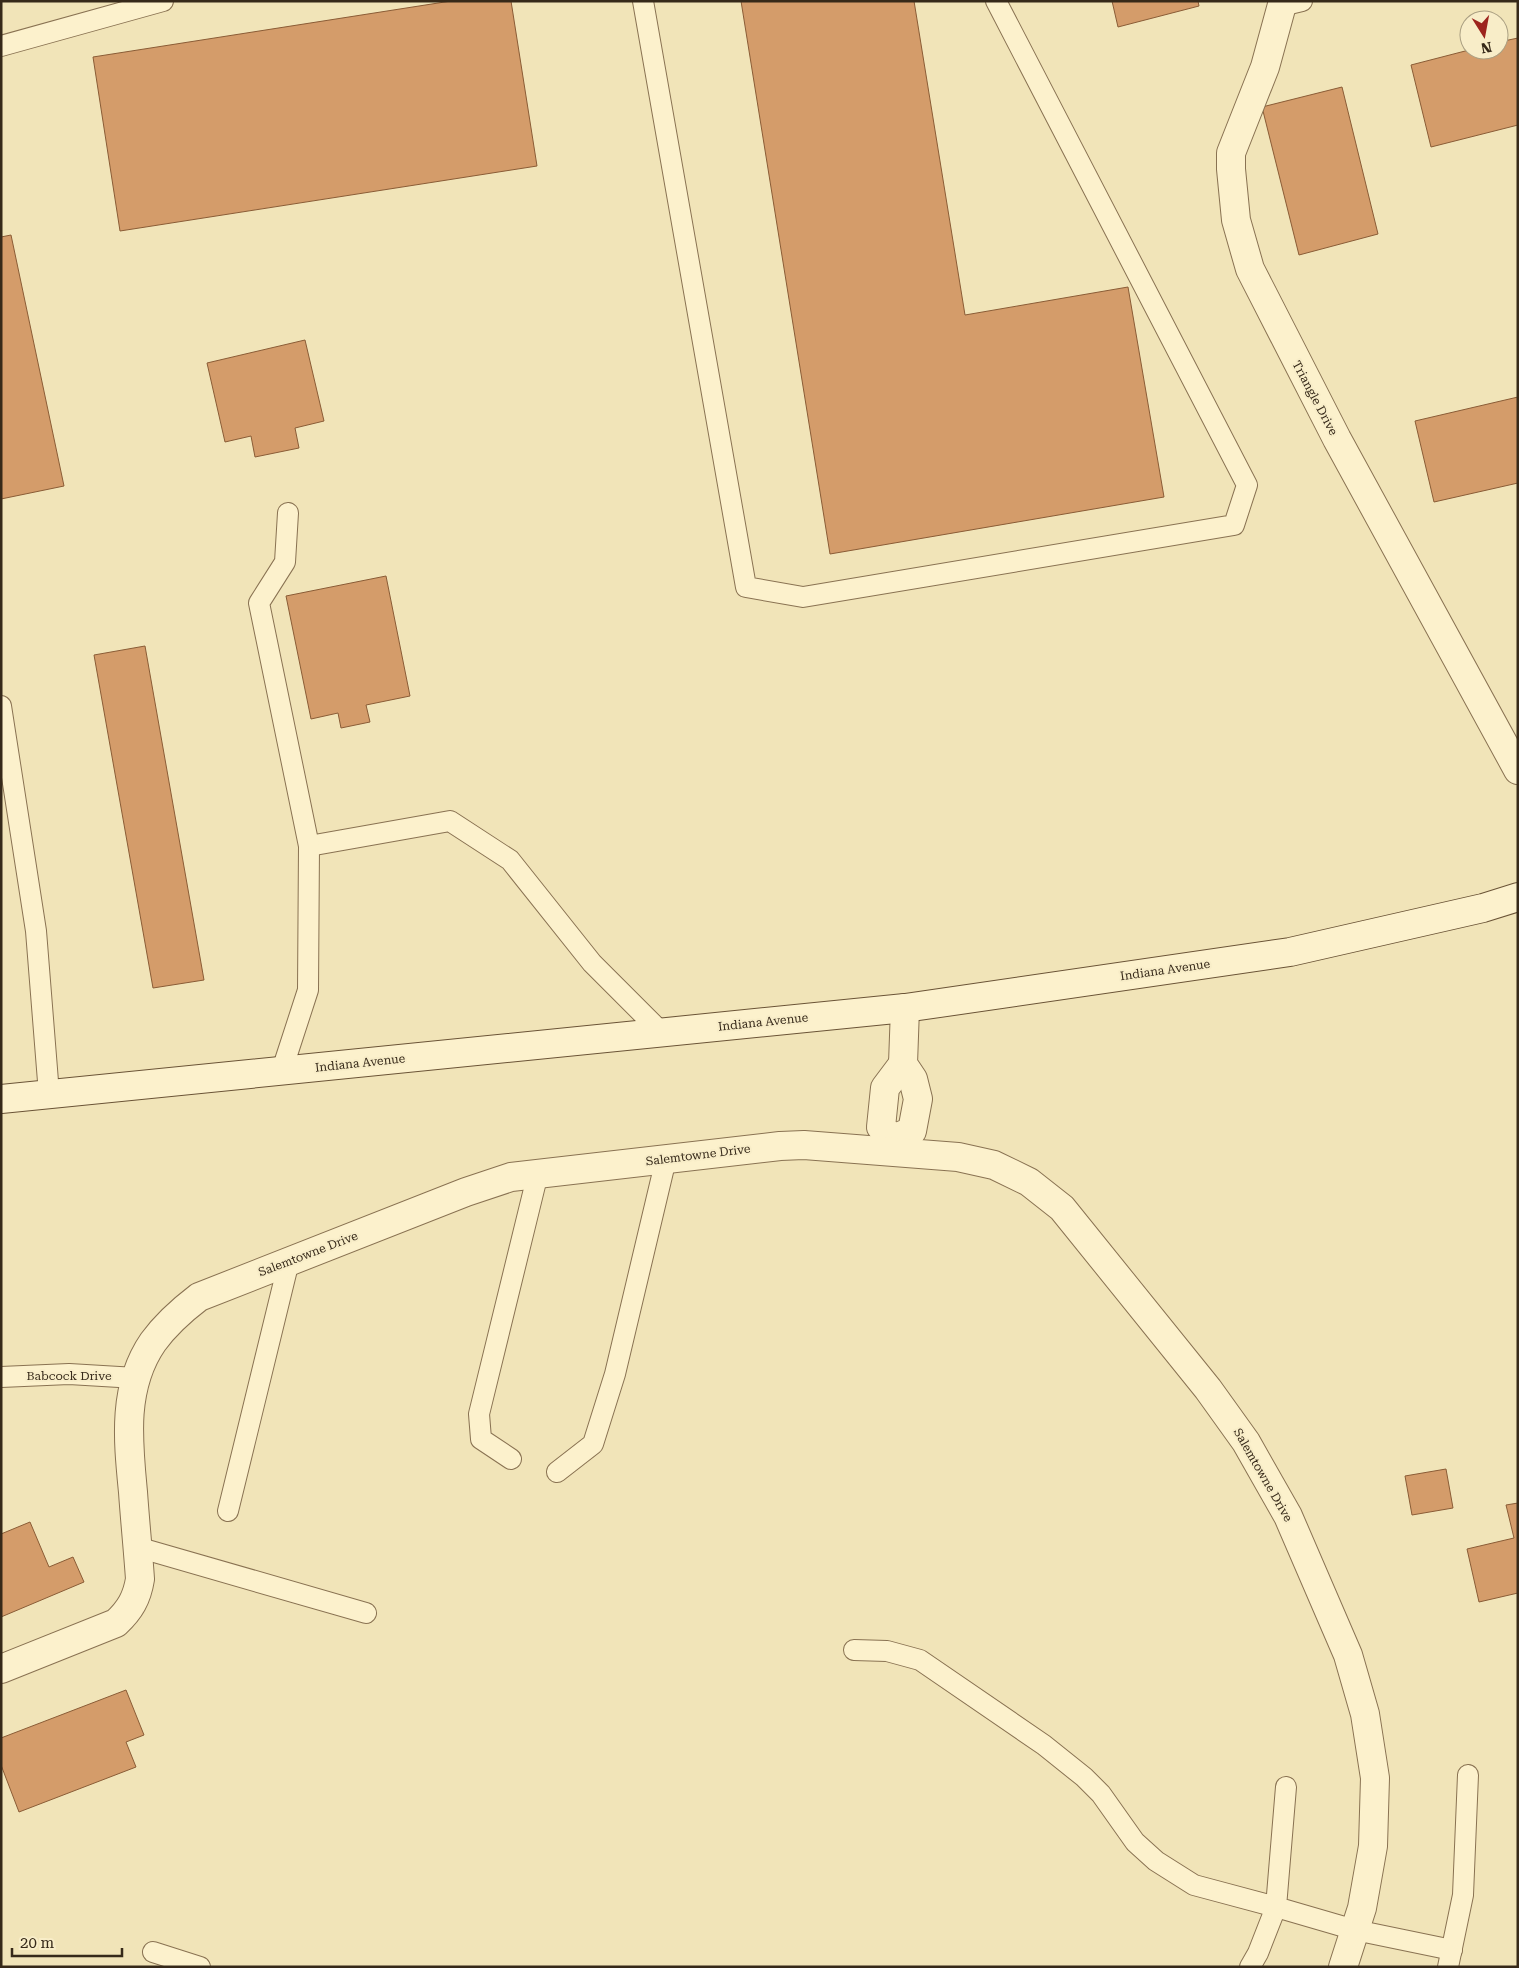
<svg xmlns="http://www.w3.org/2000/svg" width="1519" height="1968" viewBox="0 0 1519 1968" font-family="'Roboto Serif',serif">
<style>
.building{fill:#d49c6a;stroke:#8a5c36}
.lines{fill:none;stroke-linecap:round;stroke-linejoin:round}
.service-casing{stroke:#897252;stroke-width:22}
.minor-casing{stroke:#897252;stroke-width:30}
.secondary-casing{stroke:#6a5336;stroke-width:30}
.service{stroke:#fcf1cc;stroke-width:20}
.minor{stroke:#fcf1cc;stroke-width:28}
.secondary{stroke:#fcf1cc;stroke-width:28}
.labels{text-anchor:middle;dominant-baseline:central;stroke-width:4;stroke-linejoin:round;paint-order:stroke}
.street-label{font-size:12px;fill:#362919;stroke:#f8edc8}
</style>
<rect width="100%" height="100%" fill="#f1e4b8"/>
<g class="building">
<polygon points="451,1 511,1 537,166 120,231 93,57"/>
<polygon points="741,1 914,1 965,315 1128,287 1164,497 830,554"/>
<polygon points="1112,1 1198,1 1199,6 1118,27"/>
<polygon points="1518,38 1518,125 1431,147 1411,65 1469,50 1499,50 1499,42"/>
<polygon points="1342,87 1378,234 1299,255 1262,107"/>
<polygon points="11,235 64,486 1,499 1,237"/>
<polygon points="305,340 324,421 295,428 299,448 255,457 251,436 225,442 207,363"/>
<polygon points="1518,397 1518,483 1434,502 1415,421"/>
<polygon points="386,576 410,696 366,705 370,722 341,728 338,713 311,719 286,596"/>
<polygon points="145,646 204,980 153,988 94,655"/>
<polygon points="1446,1469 1453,1508 1412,1515 1405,1476"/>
<polygon points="1518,1503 1518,1593 1479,1602 1467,1549 1514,1538 1506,1505"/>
<polygon points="30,1522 49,1567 73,1557 84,1582 1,1617 1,1534"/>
<polygon points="126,1690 144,1735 126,1742 136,1767 19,1812 1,1765 1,1738"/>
</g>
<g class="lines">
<defs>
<g id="service">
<polyline points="643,1 746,587 803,597 1234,525 1247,485 996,1"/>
<polyline points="1281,6 1302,1"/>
<polyline points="1,46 163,1"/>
<polyline points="1,706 36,931 49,1094"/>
<polyline points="309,846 450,821 510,860 592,963 661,1032"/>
<polyline points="282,1070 308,990 309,846 259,603 285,562 288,513"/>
<polyline points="1,1377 69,1374 136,1378"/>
<polyline points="511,1459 481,1439 479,1414 538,1173"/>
<polyline points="557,1472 593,1444 615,1374 666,1159"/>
<polyline points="228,1511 289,1261"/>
<polyline points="137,1547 366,1613"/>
<polyline points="854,1650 887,1651 920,1660 1044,1745 1084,1777 1101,1794 1135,1842 1156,1861 1194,1885 1276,1907 1258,1953 1250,1967"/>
<polyline points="1286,1787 1276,1907 1355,1930 1452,1950"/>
<polyline points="153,1952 200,1967"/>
<polyline points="1448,1967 1463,1895 1468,1775"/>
</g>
<g id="minor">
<polyline points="1283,1 1265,67 1231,153 1231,169 1236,220 1250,269 1337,439 1518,770"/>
<polyline points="893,1139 912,1131 918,1099 913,1079 903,1064 905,1008"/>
<polyline points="893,1151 893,1139 881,1127 885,1088 903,1064"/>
<path d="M1,1669L116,1623C130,1610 137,1598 140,1579C138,1550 135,1521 133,1492C128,1441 122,1387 153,1342C166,1324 182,1310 199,1297L466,1192L511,1177L780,1146L804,1145L958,1157L994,1165L1029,1182L1062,1208L1208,1389L1246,1442L1288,1516L1348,1655L1365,1714L1375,1778L1373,1846L1362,1908L1343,1967"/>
</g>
<polyline id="secondary" points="1,1099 905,1008 1290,952 1483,908 1518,897"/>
</defs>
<use href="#service" class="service-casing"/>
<use href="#minor" class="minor-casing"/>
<use href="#secondary" class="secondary-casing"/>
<use href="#service" class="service"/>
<use href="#minor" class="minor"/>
<use href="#secondary" class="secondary"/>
</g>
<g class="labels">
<g class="street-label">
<text transform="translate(1315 398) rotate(62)">Triangle Drive</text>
<text transform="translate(1165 970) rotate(-8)">Indiana Avenue</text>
<text transform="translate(763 1022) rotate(-6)">Indiana Avenue</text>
<text transform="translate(360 1063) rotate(-6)">Indiana Avenue</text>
<text transform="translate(698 1155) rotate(-7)">Salemtowne Drive</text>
<text transform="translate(308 1254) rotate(-21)">Salemtowne Drive</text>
<text x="69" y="1376">Babcock Drive</text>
<text transform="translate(1263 1475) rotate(60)">Salemtowne Drive</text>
</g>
</g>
<rect width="1519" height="1968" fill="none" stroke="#362919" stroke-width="5"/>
<g transform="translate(1484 35) rotate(169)"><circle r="24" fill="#f8edc8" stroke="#aa9f82"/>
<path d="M0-4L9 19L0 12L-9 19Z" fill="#9d241d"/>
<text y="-8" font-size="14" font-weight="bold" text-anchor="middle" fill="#362919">N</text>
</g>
<path d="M12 1948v8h110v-8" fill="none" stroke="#362919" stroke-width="2.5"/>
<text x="20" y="1948" font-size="15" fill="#362919" stroke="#f8edc8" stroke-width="4" paint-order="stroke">20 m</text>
</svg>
